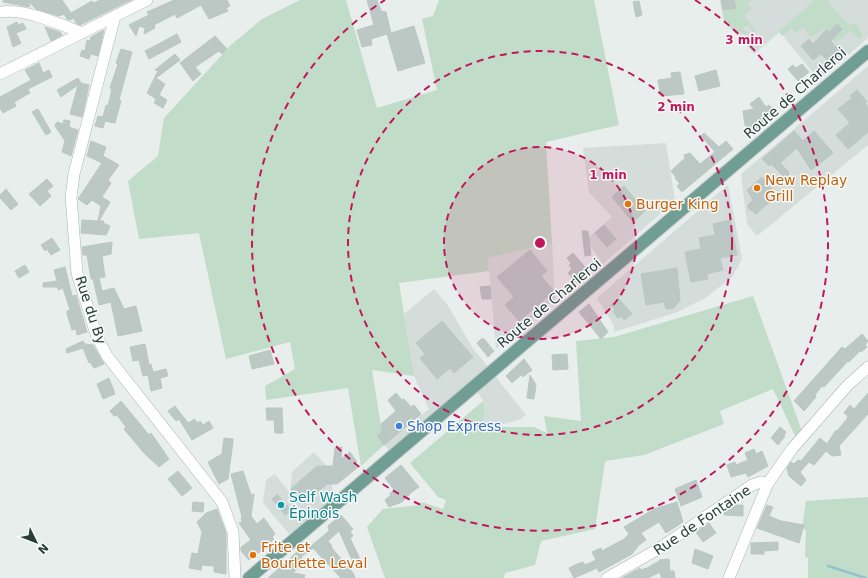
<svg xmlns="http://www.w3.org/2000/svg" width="868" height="578" viewBox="0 0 868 578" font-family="'DejaVu Sans',sans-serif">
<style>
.built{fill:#d5ddda}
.grass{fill:#c2dcca}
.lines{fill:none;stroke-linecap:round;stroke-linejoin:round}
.stream{stroke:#96c2cc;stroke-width:2.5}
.building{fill:#bcc8c4;stroke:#bac7c2}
.minor-casing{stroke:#aab6b2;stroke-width:12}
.major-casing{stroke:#c3c9c8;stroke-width:14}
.minor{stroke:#fff;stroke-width:11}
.major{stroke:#719e94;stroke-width:12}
.ring{fill:none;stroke:#c2185b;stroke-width:2;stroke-dasharray:7 5}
.food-dot{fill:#e8710a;stroke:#f7faf9;stroke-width:1.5}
.shop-dot{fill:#3f7fe0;stroke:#f7faf9;stroke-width:1.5}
.culture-dot{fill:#0f9aa8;stroke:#f7faf9;stroke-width:1.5}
.labels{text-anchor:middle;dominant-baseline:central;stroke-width:3;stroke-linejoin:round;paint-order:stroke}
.street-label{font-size:14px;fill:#273e39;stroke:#f7faf9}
.food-label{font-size:14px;fill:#c56008;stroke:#f7faf9;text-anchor:start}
.shop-label{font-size:14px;fill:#366cbe;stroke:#f7faf9;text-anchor:start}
.culture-label{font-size:14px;fill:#0d838f;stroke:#f7faf9;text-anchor:start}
.centre{fill:#c2185b;stroke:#f7faf9;stroke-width:2}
.ring-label{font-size:12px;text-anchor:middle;font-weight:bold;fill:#c2185b;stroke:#f7faf9;stroke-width:3;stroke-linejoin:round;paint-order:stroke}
</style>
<rect width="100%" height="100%" fill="#e7eeeb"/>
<g class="built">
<polygon points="720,0 868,0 868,38 819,80 780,32 754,54 724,20"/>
<polygon points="868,66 868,145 757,236 747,224 741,174"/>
<polygon points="666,143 675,201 603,264 591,247 589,237 612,217 589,192 583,148"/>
<polygon points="728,185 742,259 732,277 705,298 678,312 614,332 614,326 597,298"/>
<polygon points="552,243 555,299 496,349 488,258"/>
<polygon points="434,289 449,307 472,347 526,415 519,420 490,427 483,422 485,407 483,401 475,388 395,457 376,436 399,417 407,426 429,409 414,376 404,314"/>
<polygon points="314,452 333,473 332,489 337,494 290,535 263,503 266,480 275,474 290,493 292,472"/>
</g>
<g class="grass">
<polygon points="300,0 346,0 377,108 437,90 422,19 433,16 439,0 594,0 619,125 546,142 552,243 488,258 489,271 399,283 414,376 372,370 382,432 376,436 384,445 361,466 348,388 266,400 265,386 295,369 290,342 226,359 199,233 139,239 128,181 158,156 164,118 231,45 262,19"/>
<polygon points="720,0 723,10 736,8 735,0 752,0 747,4 751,8 744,16 755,30 754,32 747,25 743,28 748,33 746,35 740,31 736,34 724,20"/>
<polygon points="815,0 827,0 849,26 854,22 864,36 859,39 850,31 836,42 833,39 842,29 837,24 829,32 825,29 810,37 804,27 796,33 791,29 782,36 779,31"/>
<polygon points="753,296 803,434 797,440 773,389 720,411 724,424 644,455 605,461 595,529 541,541 535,565 505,573 504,578 385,578 367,527 383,509 421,505 422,502 443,509 446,500 438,497 410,463 483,401 485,408 483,422 490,427 534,427 547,433 544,416 581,421 576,341 614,337"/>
<polygon points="868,497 868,578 808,578 808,558 805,557 806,530 802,528 806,501"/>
</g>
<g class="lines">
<polyline class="stream" points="828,566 866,578"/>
</g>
<g class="building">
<polygon points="3,0 62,0 71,13 92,1 94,3 100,0 131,0 80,25 76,23 74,18 70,20 67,19 64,14 59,16 36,9 28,1 30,7 3,2"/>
<polygon points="174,0 227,0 230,6 226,8 228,11 209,19 201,5 177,18 175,14 154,25 155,28 144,34 145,28 139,26 136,36 129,25 149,15 147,12"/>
<polygon points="367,0 377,0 381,11 386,12 391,33 414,26 425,63 398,71 387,34 371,39 372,45 362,47 357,30 374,25"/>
<polygon points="721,0 734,0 736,8 723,10"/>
<polygon points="639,1 642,15 636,17 633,2"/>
<polygon points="17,22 18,25 23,23 26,29 16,33 21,43 13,47 7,27"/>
<polygon points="837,24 842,29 831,41 842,54 831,64 821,54 813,60 801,46 809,39 813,44 826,30 829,32"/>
<polygon points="45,27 60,32 62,35 51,41"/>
<polygon points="104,30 98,56 91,54 89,59 80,56 82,50 85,51 87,40 90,41 91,37"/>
<polygon points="177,34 181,42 149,59 145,51"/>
<polygon points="215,36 227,49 222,54 219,51 195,67 201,74 193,81 180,63"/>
<polygon points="121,49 132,52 119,100 121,101 115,123 105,121 103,128 95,126 98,116 103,117 106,105 108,106 112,89 110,88 118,64 116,63"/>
<polygon points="175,54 180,60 156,78 165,84 159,95 167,100 163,108 154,103 156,99 147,93 158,71 155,70"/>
<polygon points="39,63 43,73 49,70 52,77 28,89 30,93 14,102 16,106 3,113 0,108 0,97 31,80 25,70"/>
<polygon points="802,64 809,72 798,81 788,69 793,65 796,68"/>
<polygon points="716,70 720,86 699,91 695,76"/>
<polygon points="680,72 684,94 661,96 658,80 672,78 671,73"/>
<polygon points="78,78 81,83 89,85 82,117 70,114 78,85 61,97 57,90"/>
<polygon points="857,90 867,102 865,103 868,107 868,132 848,149 836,135 850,123 838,109 852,98 850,96"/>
<polygon points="759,97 766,107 769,105 776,112 752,132 745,125 743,111 754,109 750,104"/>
<polygon points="38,109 51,132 46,135 32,112"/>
<polygon points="64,120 70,121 69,127 78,130 71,156 62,152 65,141 55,126 57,122 63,124"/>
<polygon points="794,131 803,141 814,131 833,153 811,170 797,148 780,163 789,172 788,176 784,177 771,164 769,166 762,159"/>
<polygon points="704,133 719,147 726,141 733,149 682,192 677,186 680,184 675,178 676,177 671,171 685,158 684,155 690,153 700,164 715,152 701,136"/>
<polygon points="91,141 106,147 103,156 119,165 108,180 111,183 102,197 110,202 99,221 104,221 103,223 110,226 106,235 81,233 82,220 98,221 101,206 92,200 87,205 78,199 102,163 87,156"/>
<polygon points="762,177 777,195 756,214 748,208 748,205 753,200 747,190"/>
<polygon points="47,179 53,186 47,191 51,196 40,206 29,194"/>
<polygon points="624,186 645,211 633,222 612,197"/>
<polygon points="6,189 18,204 11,210 0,198 0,195"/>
<polygon points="730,220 737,255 720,258 723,270 707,274 708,279 691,282 685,252 701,249 699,238 715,235 713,224"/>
<polygon points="604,225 616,239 607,247 595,233"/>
<polygon points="582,231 588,231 591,255 585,256"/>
<polygon points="52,238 60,250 51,255 47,249 45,251 41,245"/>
<polygon points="112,242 111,254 102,256 105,277 99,278 102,291 114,288 124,309 136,306 142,331 118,336 111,302 99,305 93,279 91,279 87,255 83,255 82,247"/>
<polygon points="530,250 547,271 541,276 554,291 519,321 505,305 514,297 497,277"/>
<polygon points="573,253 589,272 576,282 568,273 572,269 569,265 571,263 567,258"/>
<polygon points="25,265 29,272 19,278 15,271"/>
<polygon points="65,267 72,296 76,295 87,332 77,335 76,329 72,330 67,314 67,311 70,310 63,288 58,290 58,287 43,287 43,283 57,281 54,270"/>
<polygon points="677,268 680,300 674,308 666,309 664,302 646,305 641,274"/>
<polygon points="490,286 491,299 482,299 480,287"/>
<polygon points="619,299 632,314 624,320 621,316 618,318 613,312 615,310 611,305"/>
<polygon points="589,304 608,332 601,339 579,312"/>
<polygon points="442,321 473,357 454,373 450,368 437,379 420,358 425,354 416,343"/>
<polygon points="862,334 868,341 865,345 867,347 861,352 860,351 849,362 848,361 824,387 822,386 815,395 816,397 804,411 794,401 842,347 845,349"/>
<polygon points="481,339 484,339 494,351 488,357 477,343"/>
<polygon points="83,341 85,344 93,345 104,364 94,368 90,362 89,363 83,348 67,353 66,349"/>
<polygon points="145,344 149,365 151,364 153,372 166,369 168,376 160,378 162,388 151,391 148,375 143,376 139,360 133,361 130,347"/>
<polygon points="270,350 274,364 252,369 249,356"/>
<polygon points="567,354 568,369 553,370 552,355"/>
<polygon points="524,359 532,370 523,377 521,375 512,383 506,376"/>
<polygon points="530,375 536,385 534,399 527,398"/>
<polygon points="109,378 115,394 103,399 97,384"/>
<polygon points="396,393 402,400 404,399 411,407 414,405 421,414 384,445 377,436 382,432 381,424 396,411 388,400"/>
<polygon points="868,393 868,414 839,446 841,455 832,456 826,451 814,465 809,462 800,472 806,480 801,486 789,476 787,468 791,462 794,464 798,460 801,461 820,438 827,444 836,430 837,431 847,419 848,416 844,413 850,405 854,409"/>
<polygon points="121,401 149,435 151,433 169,459 159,467 144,453 124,429 126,427 117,415 114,416 110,411"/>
<polygon points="175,406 188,423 195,419 197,423 200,421 203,425 209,421 213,428 192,440 179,419 176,421 168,411"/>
<polygon points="266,408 282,408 283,433 275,433 274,420 267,420"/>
<polygon points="780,427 786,432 784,435 785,436 778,445 771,438"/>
<polygon points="224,438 233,439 233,442 228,479 219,484 208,462 222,454"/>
<polygon points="342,447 341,459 350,452 357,462 354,464 357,468 337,484 327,484 304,504 291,489 317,466 333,466 335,448"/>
<polygon points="754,449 756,454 762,451 768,466 748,477 746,473 731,477 727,465 735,462 736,465 748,460 745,453"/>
<polygon points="401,465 419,487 409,494 410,494 402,502 389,507 385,500 391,495 390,493 395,491 385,478"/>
<polygon points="178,471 192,488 182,496 168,479"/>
<polygon points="243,471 251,495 254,494 251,516 257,524 264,518 275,534 272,537 274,539 256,555 258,557 252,557 249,560 241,551 241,547 251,540 239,523 242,522 241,518 242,517 231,474"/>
<polygon points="696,480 702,497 681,506 675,489"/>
<polygon points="277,494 291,510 285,515 272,499"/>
<polygon points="193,502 204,503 203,512 192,511"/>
<polygon points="677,502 683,522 666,533 659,522 641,533 646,540 639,545 632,554 599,572 597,568 574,578 569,568 577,564 583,562 585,565 596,560 592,552 601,548 602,551 624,539 629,534 624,527 654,509"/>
<polygon points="735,505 743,505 743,516 724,515 724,513"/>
<polygon points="767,505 773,507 769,516 781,521 804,525 799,543 757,528"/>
<polygon points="217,509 226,533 226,574 214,572 214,566 202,565 201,570 189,568 192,553 198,554 202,532 197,522 206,513"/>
<polygon points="341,515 353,529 350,531 353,536 350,538 360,559 353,562 339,531 328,541 332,546 331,547 353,573 355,578 341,578 311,546 329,531 328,526"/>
<polygon points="709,523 716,533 703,542 696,532"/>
<polygon points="308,542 313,548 301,557 304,560 303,564 293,573 305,575 304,578 268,578"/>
<polygon points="778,542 778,550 764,551 764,554 751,554 751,543"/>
<polygon points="695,549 713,556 708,569 692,563"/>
<polygon points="669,559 670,571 674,571 675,578 663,578 661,577 660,572 648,578 622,578 640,568 641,570 647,568 659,561 659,560"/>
</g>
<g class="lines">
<defs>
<g id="minor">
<path d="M0,12C24,8 60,24 82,33"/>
<polyline points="115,16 74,174 71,197 77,273 97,337 107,356 222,502 233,532 235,578"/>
<polyline points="0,74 147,0"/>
<polyline points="607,578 660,548 752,485 761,482 768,483"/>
<polyline points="729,578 768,483 792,449 847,386 868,367"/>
</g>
<polyline id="major" points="249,578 868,51"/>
</defs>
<use href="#minor" class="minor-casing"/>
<use href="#major" class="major-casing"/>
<use href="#minor" class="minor"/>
<use href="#major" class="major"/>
</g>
<circle cx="540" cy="243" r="96" fill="#c2185b" fill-opacity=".12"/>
<g class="ring">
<circle cx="540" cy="243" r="96"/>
<circle cx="540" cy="243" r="192"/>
<path d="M695 0A288 288 0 1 1 385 0"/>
</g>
<g class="food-dot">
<circle cx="757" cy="188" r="4"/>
<circle cx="628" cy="204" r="4"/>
<circle cx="253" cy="555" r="4"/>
</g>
<circle class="shop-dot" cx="399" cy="426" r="4"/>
<circle class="culture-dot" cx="281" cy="505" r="4"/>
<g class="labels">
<g class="street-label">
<text transform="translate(795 93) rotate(-41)">Route de Charleroi</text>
<text transform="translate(549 303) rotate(-40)">Route de Charleroi</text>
<text transform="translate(91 310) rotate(72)">Rue du By</text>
<text transform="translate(702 520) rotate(-34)">Rue de Fontaine</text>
</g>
<g class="food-label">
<text x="765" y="180">New Replay<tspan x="765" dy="16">Grill</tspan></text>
<text x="636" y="204">Burger King</text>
<text x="261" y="547">Frite et<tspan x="261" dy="16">Bourlette Leval</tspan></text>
</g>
<g class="shop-label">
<text x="407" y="426">Shop Express</text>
</g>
<g class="culture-label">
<text x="289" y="497">Self Wash<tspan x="289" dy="16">Épinois</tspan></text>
</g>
</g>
<circle cx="540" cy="243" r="6" class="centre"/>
<g class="ring-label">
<text x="744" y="44">3 min</text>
<text x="676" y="111">2 min</text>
<text x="608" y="179">1 min</text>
</g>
<g transform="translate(36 542) rotate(133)" stroke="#f7faf9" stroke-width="3" paint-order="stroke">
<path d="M0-3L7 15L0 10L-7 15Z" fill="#273e39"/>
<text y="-6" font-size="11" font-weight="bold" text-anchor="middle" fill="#273e39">N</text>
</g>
</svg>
